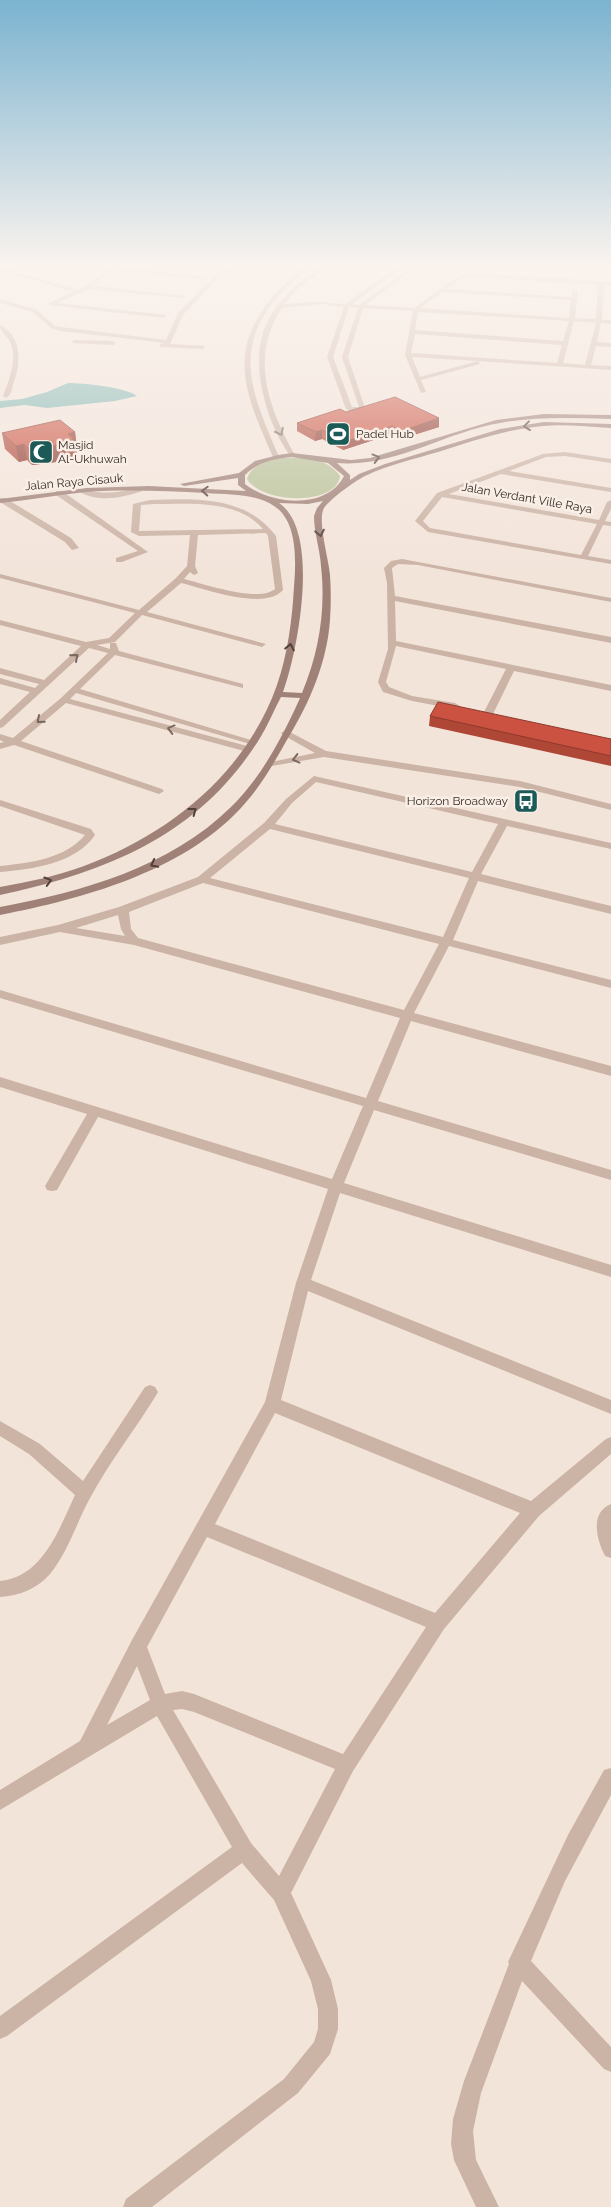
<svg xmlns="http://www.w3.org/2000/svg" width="611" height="2207" viewBox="0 0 611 2207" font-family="Raleway,sans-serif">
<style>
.green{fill:#b9c299}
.water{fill:#78b1ad}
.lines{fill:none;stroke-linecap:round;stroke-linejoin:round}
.minor{fill:#cbb3a5;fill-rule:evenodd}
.tertiary{fill:#cbb3a5;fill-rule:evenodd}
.secondary{fill:#9f8177;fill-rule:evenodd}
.wall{fill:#af4737}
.shaded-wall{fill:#8e392d}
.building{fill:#cb5240;stroke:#8e392d}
.oneway{stroke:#51403b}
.oneway2{stroke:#7a6860}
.labels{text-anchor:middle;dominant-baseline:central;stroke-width:5;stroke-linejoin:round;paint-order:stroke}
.far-poi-label{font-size:12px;fill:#372a27;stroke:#faefe6;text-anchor:start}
.far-street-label{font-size:12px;fill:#372a27;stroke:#faefe6}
</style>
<rect width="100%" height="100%" fill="#f3e4da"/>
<path class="green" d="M282,458C302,457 327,457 340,476C336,507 261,503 247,479C251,464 268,461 282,458Z"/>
<path class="water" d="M68,383C84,383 125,387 137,396L115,401L47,408L25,405L0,408V401L22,399L47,392Z"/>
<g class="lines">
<g class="minor">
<polygon points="42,265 61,265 12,271 9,269"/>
<polygon points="70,265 112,265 114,267 206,277 203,279 111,270 93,286 186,296 183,298 89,289 57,303 166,315 164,318 49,305 49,303 73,292 0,270 5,269 78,290 86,286 106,270"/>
<polygon points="241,265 249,265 222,274 183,315 170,344 205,346 203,349 161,347 159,344 165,343 61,331 51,328 33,312 0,303 0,299 37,310 55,326 61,327 166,340 178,313 218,272"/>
<path d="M308,265H314C304,274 293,280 284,290C229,347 252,393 279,457L276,459L273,457C250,404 227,360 264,308C276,291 291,277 308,265Z"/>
<path d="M324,265H330L299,288L284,304L315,302L345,304L398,267L408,265L413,268V270L365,305L414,308L458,276L473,273L611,282V286L604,285L602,320H611V324L601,323L597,342L611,343V347L596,346L591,365L611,366V370L478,361L480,364L421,380L426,392L421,393L405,355L413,311L363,308L348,357L365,408C360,413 351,413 346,409L327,357L344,307L322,304L282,308C249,356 269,409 295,455L290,456C276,435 267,414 262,389C250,329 275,297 324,265ZM401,269H408L359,305L352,304ZM473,277L598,285L596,319L575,318L578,291L575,289L572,291V297L447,289L462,278ZM443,292L571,300L569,318L420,308ZM349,307L358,308L342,357L359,407H352L333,357ZM418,312L569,321L563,341L415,330ZM574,321L596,323L585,365L563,363ZM415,334L562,345L557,363L411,353ZM412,357L478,361L420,377Z"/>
<polygon points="474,265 479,265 480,266 477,268"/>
<polygon points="547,265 611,266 611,270 550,267"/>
<path d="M0,325C23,337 21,364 13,385C12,390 11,395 6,398L3,396C9,380 18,359 10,342C7,335 0,333 0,325Z"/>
<polygon points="74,340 113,341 116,343 113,345 72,343"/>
<path d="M565,452L611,459V463L565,456L546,457L509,471L611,488V492L501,474L449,494L599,520L607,502L611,500V509L605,521L611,522V526L603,525L588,556L611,560V564L428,532L415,521L437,493L543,454ZM442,497L597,524L581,555L430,528L423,521Z"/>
<path d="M139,487H142V491C123,498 96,503 78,491L82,489C104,495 118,493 139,487Z"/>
<polygon points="56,491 62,491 148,552 122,562 116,562 116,558 138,551 56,495"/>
<polygon points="0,498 5,498 71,538 79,548 72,550 65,542 0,502"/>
<path d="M150,500C197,498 246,496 276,536L283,590C264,611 206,589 181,583L147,612L266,644L262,647L142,615L115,642L97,645L110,649V643H116L119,651L243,684V688L115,655L80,689L258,742L253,745L250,744L76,693L70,699L251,747L253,749L248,752L66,703L21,741L162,789L164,791L159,794L14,745L0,749V743L4,742L0,740V734L13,738L61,698L108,653L89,648L3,727L0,728V720L30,692L0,684V678L35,688L39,684L0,674V668L44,680L81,646L0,625V620L86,642L109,638L135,613L0,578V574L139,610L176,578L187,566L190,535L139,536L131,532L133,504ZM154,504C190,504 237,499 263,529L139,531L141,505ZM266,533L268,536L275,589C258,603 205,584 184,579L190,572L194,575L198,573L195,566L198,535Z"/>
<polygon points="402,559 611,598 611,602 418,565 398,564 392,568 395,596 611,637 611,643 395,601 396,641 611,685 611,691 514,671 493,714 488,717 483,714 506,669 396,646 386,682 389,687 412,696 455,703 460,706 455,709 412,701 383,692 378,682 388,649 387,583 384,568 391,561"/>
<path d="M314,776L611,843V849L507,826L481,874L611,906V914L478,881L453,940L611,980V988L449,946L414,1013L611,1066V1076L411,1021L378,1101L611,1170V1180L374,1110L344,1183L611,1265V1277L340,1193L311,1280L611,1400V1414L308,1291L281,1400L531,1501L606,1439L611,1437V1454L539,1516L444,1629L353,1771L291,1893L331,1980L338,2009V2029L330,2054L298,2093L152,2207H123L126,2199L284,2079L314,2042L318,2029V2009L311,1981L274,1900L242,1863L7,2036L0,2039V2016L232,1847L157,1716L0,1810V1790L80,1741L132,1640L265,1402L296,1283L328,1189L98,1117L57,1190L52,1191L47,1190L45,1186L87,1114L0,1087V1077L332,1179L363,1106L0,998V990L366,1098L400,1018L134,945L60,932L0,945V937L58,925L119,907L198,877L264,823L286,799ZM316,782L498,824L472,872L275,824L292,803ZM270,829L469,878L443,937L210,878ZM203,883L439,944L404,1010L138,938L131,929L129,912ZM118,915L121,929L125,936L76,928ZM275,1413L520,1513L435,1613L215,1524ZM207,1537L426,1627L343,1754L194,1694L182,1691L165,1694L147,1647ZM137,1666L150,1700L107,1725ZM182,1709L194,1712L335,1769L279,1876L251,1843L173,1710Z"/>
<path d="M0,800L91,829L95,835C75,864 33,869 0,872V866C29,863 65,859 85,835L0,806Z"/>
<path d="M150,1385L155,1387L158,1392L155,1397C134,1431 108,1464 89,1500C76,1524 68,1552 50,1574C37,1589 19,1596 0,1597V1581C43,1577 59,1529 75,1495L29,1454L0,1436V1421L40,1444L83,1481L145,1387Z"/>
<path d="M611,1504V1558L605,1556C597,1540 589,1513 611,1504Z"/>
<polygon points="611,1768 611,1795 565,1881 531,1961 611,2047 611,2072 604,2069 522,1981 481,2093 473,2131 476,2160 499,2207 476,2207 454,2160 451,2144 453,2119 464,2081 509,1964 508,1962 568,1835 604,1770"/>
</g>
<polygon class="tertiary" points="286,730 326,751 520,781 611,804 611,810 520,787 324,757 266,767 266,763 315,753 283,735 281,733"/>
<path class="secondary" d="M544,414L611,415V419C574,418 537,416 500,423C445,432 394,468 337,463L350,475V480L359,474L385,464L500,429L544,422L611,424V428C589,427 565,424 543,426C507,429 473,441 438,452C414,459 388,465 365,476C355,481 330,499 324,508C317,520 329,560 330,575C331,590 331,605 330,620C327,662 310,702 288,738C274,763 260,788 240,809C181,872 82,899 0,915V907C82,892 170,867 231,807C261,778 283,736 300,698L281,697C274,710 268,725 260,738C200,835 107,872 0,895V887C28,882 57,876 84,866C170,834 246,773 277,685C288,653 292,620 294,587C296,562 298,521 274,506C254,493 230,495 206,493C166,491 126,489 86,492C58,495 29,500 0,503V499L87,488L149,486L246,491L238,485V478L184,486L180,484L239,473L255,461L278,455L292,453L351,460L370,458L496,420ZM292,457L328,463L344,476C327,510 271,505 245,484V475C258,462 274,459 292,457ZM323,501L317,508L314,516C314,533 320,549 321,566C326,610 319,652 302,693L283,692C298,651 321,531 279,503L308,504Z"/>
</g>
<g class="wall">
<polygon points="346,412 439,418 439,427 401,439 392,434 343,450 322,439 315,441 297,431 297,423"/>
<polygon points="75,432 77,448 76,448 77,455 56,462 32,465 27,460 19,462 5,449 2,433"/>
<polygon points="430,716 611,739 611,766 429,726"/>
</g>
<g class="shaded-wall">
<polygon points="439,418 439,427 401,439 402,431"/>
<polygon points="392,426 392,434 343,450 344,442"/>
<polygon points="322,430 322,439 315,441 316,432"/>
<polygon points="75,432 77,448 76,448 77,455 56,462 32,465 29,449 68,434"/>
<polygon points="24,444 27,460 19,462 16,446"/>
</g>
<g class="building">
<polygon points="395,397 439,418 402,431 392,426 344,442 322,430 316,432 297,423 340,409 346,412"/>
<polygon points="60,420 75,432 68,434 74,439 54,446 29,449 24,444 16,446 2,433"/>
<polygon points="438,702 611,739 611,756 430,716"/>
</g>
<defs><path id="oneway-chevron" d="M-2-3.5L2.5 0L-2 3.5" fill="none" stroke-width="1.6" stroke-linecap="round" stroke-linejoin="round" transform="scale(1.25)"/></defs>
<g class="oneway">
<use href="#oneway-chevron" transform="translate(527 426) rotate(173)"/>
<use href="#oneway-chevron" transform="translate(376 458) rotate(-15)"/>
<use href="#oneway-chevron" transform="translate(205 491) rotate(-177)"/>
<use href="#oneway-chevron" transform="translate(320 533) rotate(79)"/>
<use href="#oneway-chevron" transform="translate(290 647) rotate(-78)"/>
<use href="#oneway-chevron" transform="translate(193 811) rotate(-37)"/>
<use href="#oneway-chevron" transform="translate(154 864) rotate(153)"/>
<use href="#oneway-chevron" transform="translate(48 881) rotate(-16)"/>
</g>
<g class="oneway2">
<use href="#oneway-chevron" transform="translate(280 432) rotate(63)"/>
<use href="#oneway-chevron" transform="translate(75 657) rotate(-41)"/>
<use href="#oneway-chevron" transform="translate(40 720) rotate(139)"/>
<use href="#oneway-chevron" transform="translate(171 729) rotate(-165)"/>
<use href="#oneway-chevron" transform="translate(296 759) rotate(166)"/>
</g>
<linearGradient id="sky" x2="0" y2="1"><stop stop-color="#7bb3d0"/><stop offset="0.46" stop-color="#faf3ee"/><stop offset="1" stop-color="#faf3ee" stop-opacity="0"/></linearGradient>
<rect width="611" height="574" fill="url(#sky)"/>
<defs>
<symbol id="stadium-square" viewBox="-11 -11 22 22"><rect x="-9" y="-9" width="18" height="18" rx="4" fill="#1b5a57" stroke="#faefe6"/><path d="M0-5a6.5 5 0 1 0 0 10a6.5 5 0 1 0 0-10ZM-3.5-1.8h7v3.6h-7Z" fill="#fff"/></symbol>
<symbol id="mosque-square" viewBox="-11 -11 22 22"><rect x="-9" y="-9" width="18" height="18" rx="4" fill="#1b5a57" stroke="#faefe6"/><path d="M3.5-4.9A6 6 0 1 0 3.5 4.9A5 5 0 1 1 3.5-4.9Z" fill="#fff"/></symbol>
<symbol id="bus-square" viewBox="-11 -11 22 22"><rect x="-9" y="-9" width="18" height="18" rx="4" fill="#1b5a57" stroke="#faefe6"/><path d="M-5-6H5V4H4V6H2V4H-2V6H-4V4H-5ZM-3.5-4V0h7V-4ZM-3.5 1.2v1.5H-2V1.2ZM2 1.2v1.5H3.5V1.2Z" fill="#fff"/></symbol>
</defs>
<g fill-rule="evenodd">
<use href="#stadium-square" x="324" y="420" width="28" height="28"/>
<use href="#mosque-square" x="27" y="438" width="28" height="28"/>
<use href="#bus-square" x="512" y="787" width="28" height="28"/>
</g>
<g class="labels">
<g class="far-poi-label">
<text x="356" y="434">Padel Hub</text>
<text x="58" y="445">Masjid<tspan x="58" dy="14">Al-Ukhuwah</tspan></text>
<text x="508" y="801" text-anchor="end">Horizon Broadway</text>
</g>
<g class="far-street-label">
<text transform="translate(74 482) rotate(-5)">Jalan Raya Cisauk</text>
<text transform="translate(527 498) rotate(10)">Jalan Verdant Ville Raya</text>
</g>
</g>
</svg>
